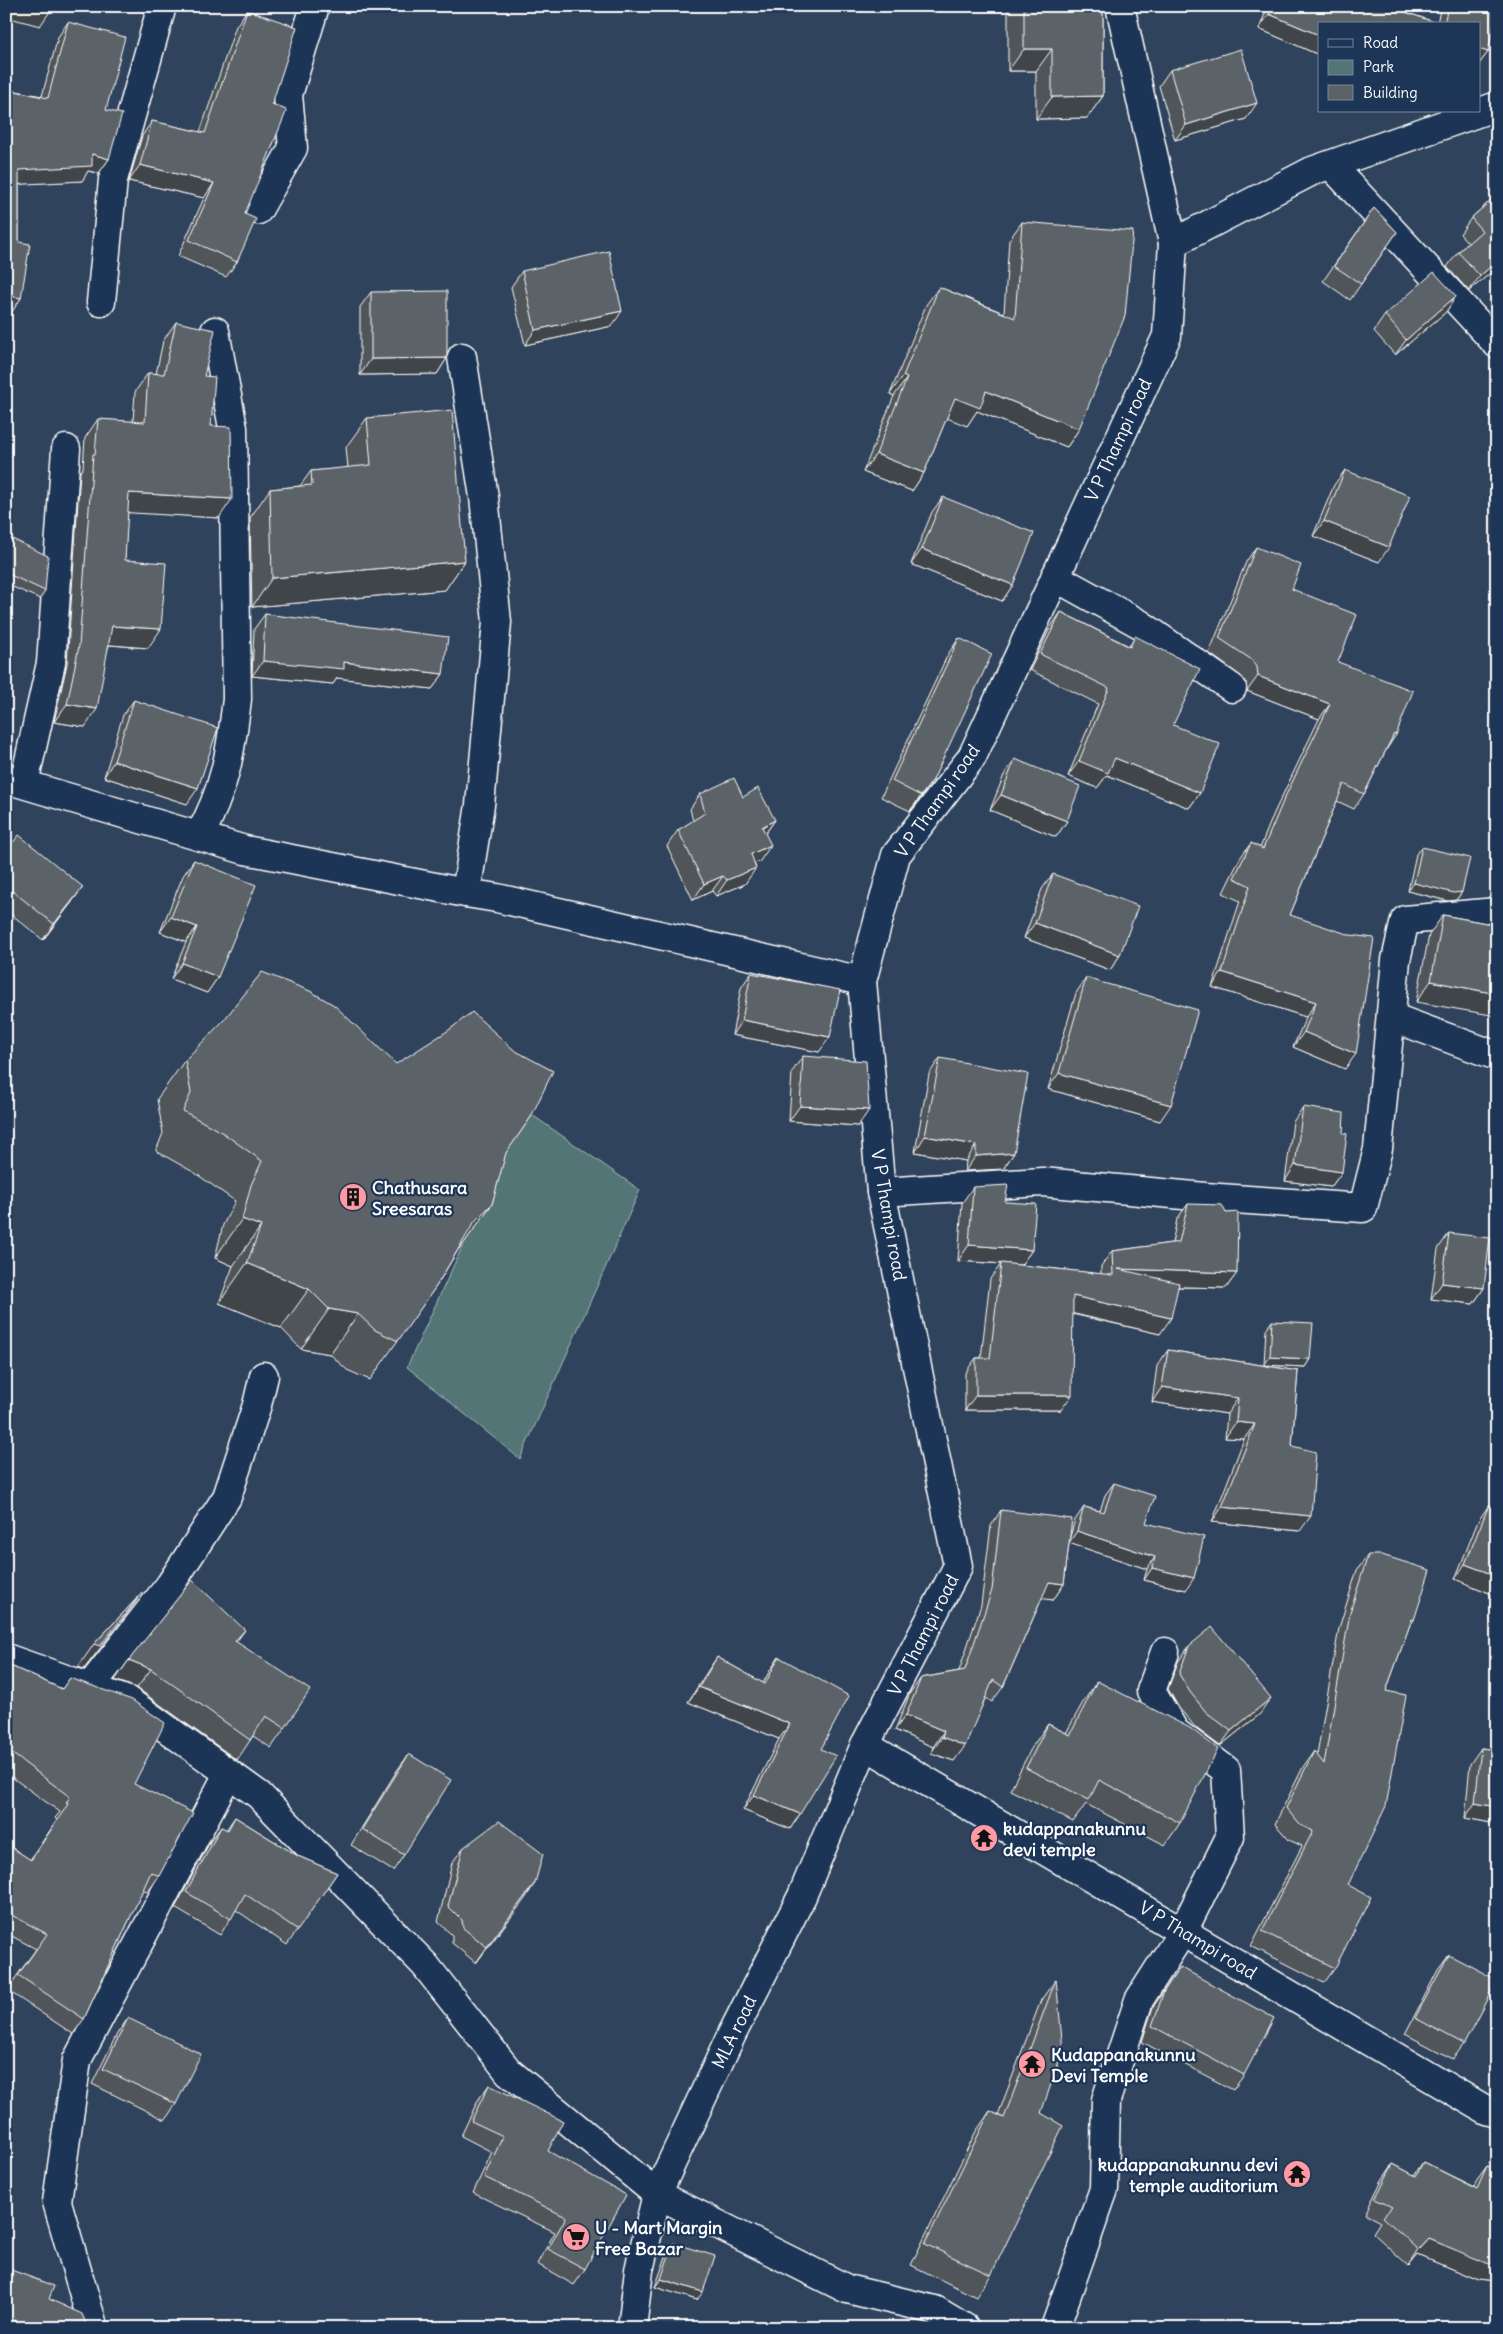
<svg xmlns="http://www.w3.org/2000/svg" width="1503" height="2334" viewBox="0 0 1503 2334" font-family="Delius,sans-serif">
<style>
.green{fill:#537576;stroke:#a9baba}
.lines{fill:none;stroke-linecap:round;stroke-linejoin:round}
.minor-casing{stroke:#fff;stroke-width:31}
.minor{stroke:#1d3557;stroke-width:28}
.wall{fill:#4f5559;stroke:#fff}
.shaded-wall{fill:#404549;stroke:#fff}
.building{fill:#5c6368;stroke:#fff}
.labels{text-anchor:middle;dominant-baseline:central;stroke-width:4.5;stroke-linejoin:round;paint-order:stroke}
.street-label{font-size:18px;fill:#fff;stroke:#1d3557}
.poi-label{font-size:18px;font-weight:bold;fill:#fff;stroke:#1d3557;text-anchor:start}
</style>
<rect width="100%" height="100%" fill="#30435c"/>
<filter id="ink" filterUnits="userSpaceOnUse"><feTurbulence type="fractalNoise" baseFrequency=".02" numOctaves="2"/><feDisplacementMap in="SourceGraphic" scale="10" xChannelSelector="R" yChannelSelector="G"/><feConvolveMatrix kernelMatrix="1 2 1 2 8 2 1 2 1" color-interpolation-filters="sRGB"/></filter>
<g filter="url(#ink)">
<polygon class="green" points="525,1110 640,1190 520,1459 407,1367"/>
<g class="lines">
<defs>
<g id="minor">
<polyline points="1120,6 1173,243 1167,336 972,757 896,855 862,981 881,1192 958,1566 865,1745 1486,2110 1497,2113"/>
<polyline points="1331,165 1497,344"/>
<polyline points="258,210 293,148 288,95 315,6"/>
<polyline points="1173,243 1312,171 1497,106"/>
<polyline points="101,302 113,180 162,6"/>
<polyline points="462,357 484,497 497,622 480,805 466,893 497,898 862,981"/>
<polyline points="1055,577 1140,624 1232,688"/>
<polyline points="6,779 245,850 466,893"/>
<polyline points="24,783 51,663 66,449"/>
<path d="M199,836C225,790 231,751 237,699L233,428L215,331"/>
<polyline points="1391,1017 1497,1056"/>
<polyline points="881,1192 1042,1182 1205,1197 1363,1208 1378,1149 1396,960 1405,920 1497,912"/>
<polyline points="6,1658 128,1701 259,1795 425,1965 509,2072 657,2194 847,2289 935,2310 965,2328"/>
<polyline points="89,1688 170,1585 227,1497 257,1405 264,1376"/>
<polyline points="86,2328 92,2322 57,2202 77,2060 228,1774"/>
<polyline points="632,2328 639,2270 657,2194 732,2034 802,1896 865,1745"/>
<polyline points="1055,2328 1104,2189 1106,2100 1139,2000 1183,1931 1230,1837 1226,1770 1175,1732 1151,1691 1165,1652"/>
</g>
</defs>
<use href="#minor" class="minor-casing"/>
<use href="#minor" class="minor"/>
</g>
<g class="wall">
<polygon points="1008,6 1103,6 1103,96 1087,118 1036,119 1036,71 1008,71"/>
<polygon points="1268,6 1388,6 1437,23 1441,6 1497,6 1488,52 1479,64 1479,24 1319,24 1319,55 1259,29"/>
<polygon points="247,10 272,104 245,214 237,262 226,277 178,256 204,198 129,181 142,136 152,121 200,132 236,26"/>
<polygon points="68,22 106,110 109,159 99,173 88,171 82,181 19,184 19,242 21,298 11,313 6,89 42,96 58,37"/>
<polygon points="1170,70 1246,119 1175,140 1159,86"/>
<polygon points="1497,195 1497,273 1494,270 1469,291 1447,267 1458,252 1468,243 1460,234 1471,218"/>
<polygon points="1374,208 1397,232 1350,300 1323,281"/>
<polygon points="1022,222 1079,429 1067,447 977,411 967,426 947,417 924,473 912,491 863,472 894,396 890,394 926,305 939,287 1004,313 1009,240"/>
<polygon points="522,271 612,326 525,345 511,287"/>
<polygon points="371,292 447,358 437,374 360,375 360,307"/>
<polygon points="1456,296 1446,312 1395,355 1374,331 1385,315"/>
<polygon points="176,322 204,376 211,426 219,518 127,512 125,560 148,648 109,645 85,727 54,722 67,664 80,472 83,468 85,438 98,419 133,422 135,392 148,373 156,374 163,341"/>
<polygon points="367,418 465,561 445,590 252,607 250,518 270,489 300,486 311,471 348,468 346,447"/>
<polygon points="1345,470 1379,562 1313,536 1334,485"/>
<polygon points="943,497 1013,585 1002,601 911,564 932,512"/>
<polygon points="6,536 45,591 40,599 6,584"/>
<polygon points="1256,547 1292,589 1338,662 1387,748 1364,794 1354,809 1337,801 1290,915 1345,1069 1293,1047 1306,1017 1212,987 1240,901 1223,893 1240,858 1251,843 1260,848 1274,813 1319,719 1247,691 1246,682 1241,676 1209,653 1246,562"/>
<polygon points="1061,612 1129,646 1135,636 1173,725 1200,793 1189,808 1107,775 1097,788 1068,776 1098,704 1030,670 1050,628"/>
<polygon points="265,614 443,674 432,689 337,678 333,684 252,676 254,629"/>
<polygon points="959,638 933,780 910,811 881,797 948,654"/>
<polygon points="134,700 187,804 104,777 123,715"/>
<polygon points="1015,759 1067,821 1056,837 990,810 1004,775"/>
<polygon points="700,794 743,797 775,820 765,834 760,861 754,863 745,884 716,896 712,891 693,900 667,846 678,830 693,821 690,809"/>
<polygon points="1422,847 1462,892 1456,900 1448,901 1408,891 1416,854"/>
<polygon points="6,851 72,902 43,940 6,910"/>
<polygon points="194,860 218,977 207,993 171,979 186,942 160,932 183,876"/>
<polygon points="1053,874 1120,955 1110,970 1024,938 1042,889"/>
<polygon points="1443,915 1497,925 1416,1002 1429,935"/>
<polygon points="751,973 819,1052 732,1035 741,988"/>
<polygon points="1086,978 1160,1121 1048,1089 1076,993"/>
<polygon points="803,1056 858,1126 789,1121 792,1072"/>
<polygon points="940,1058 1014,1153 1003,1169 965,1171 966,1161 915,1152 929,1074"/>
<polygon points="185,1060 396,1064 531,1117 505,1154 492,1204 464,1243 458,1250 437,1285 370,1380 347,1370 330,1354 301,1349 281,1328 219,1303 233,1266 215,1258 223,1225 235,1201 195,1173 156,1151 163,1133 157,1099"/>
<polygon points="1303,1107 1342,1172 1331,1187 1285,1181 1293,1122"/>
<polygon points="973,1187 1005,1202 1032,1250 1021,1265 1101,1274 1101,1266 1112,1251 1172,1243 1177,1219 1188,1204 1237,1273 1226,1288 1178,1287 1160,1334 1072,1314 1061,1410 965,1410 965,1373 976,1358 981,1358 990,1279 1001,1264 958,1261 962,1203"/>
<polygon points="1449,1233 1484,1288 1473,1304 1431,1299 1438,1249"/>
<polygon points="1272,1321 1310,1359 1305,1367 1264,1365 1266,1329"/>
<polygon points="1168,1350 1298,1371 1292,1446 1300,1531 1212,1522 1244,1439 1225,1438 1227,1414 1152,1402 1157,1366"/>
<polygon points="1114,1483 1146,1523 1186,1590 1144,1580 1147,1569 1069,1543 1064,1584 1053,1600 1042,1598 1003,1687 992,1702 986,1698 954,1761 931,1753 933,1747 895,1730 910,1693 921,1678 959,1671 981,1605 991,1526 1001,1510 1069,1540 1075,1520 1084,1507 1100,1511 1105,1495"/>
<polygon points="1489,1505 1497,1508 1497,1596 1455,1579 1478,1521"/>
<polygon points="1368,1555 1414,1620 1409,1627 1386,1691 1348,1885 1335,1968 1324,1983 1251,1946 1302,1846 1289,1840 1275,1824 1303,1767 1314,1751 1317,1755 1339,1628 1357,1570"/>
<polygon points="236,1642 285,1728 271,1748 253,1736 237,1760 137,1688 115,1680 129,1660"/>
<polygon points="1189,1646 1260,1714 1220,1746 1196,1728 1179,1708 1168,1689 1178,1662"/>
<polygon points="717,1657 763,1683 769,1672 779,1657 821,1749 800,1814 790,1829 743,1810 779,1739 688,1702 707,1672"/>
<polygon points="6,1664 62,1689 70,1678 134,1784 159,1876 148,1892 143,1889 84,2019 73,2034 7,1990 36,1949 6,1933 6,1844 30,1860 57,1820 55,1818 60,1812 6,1773"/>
<polygon points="1097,1681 1180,1823 1165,1845 1086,1804 1073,1822 1010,1790 1032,1747 1048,1724 1066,1733 1082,1704"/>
<polygon points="1481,1748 1497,1750 1497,1824 1465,1818 1470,1764"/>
<polygon points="409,1754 404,1855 393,1871 351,1845 398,1769"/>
<polygon points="235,1817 298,1856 337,1873 287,1945 236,1910 220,1935 175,1908 210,1842 221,1827 226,1830"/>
<polygon points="463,1848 535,1883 476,1963 452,1943 452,1935 438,1922 452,1863"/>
<polygon points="1449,1955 1464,2044 1453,2059 1405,2034 1438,1970"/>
<polygon points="1180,1967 1244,2075 1233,2090 1142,2042 1153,2007"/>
<polygon points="1056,1979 1041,2113 991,2275 976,2297 911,2265 975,2133 990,2111 998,2115 1041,2000"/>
<polygon points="128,2018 176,2104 165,2120 92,2084 117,2034"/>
<polygon points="489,2085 548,2151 585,2269 574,2285 537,2264 555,2232 473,2193 492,2152 461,2136 478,2100"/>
<polygon points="1423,2162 1474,2187 1476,2182 1487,2167 1497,2171 1497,2282 1478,2280 1418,2255 1409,2266 1373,2233 1380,2222 1365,2214 1382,2180 1393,2164 1414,2175"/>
<polygon points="673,2243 697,2300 655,2287 668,2251"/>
</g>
<g class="shaded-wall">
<polygon points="6,6 35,6 51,10 40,26 6,17"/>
<polygon points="1269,14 1319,35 1319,55 1259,29"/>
<polygon points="1495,21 1497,21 1497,39 1484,36"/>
<polygon points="1024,49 1052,49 1036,71 1008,71"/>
<polygon points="1479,49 1488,52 1479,64"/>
<polygon points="1103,96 1087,118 1036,119 1052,97"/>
<polygon points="1257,103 1246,119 1175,140 1186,125"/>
<polygon points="92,154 109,159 99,173 88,171 82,181 9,185 19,170"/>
<polygon points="140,165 214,183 204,198 129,181"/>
<polygon points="1497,261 1497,265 1494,270 1469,291 1480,276"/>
<polygon points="6,295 21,298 11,313 6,312"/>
<polygon points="1456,296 1446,312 1395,355 1406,340"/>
<polygon points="622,311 612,326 525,345 535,330"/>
<polygon points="447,358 437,374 360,375 371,359"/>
<polygon points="903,376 907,378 894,396 890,394"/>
<polygon points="986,391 1079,429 1067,447 977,411 967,426 942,416 955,398"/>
<polygon points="876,454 924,473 912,491 863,472"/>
<polygon points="129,493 232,499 219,518 116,512"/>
<polygon points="1324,521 1389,547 1379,562 1313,536"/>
<polygon points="922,549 1013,585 1002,601 911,564"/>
<polygon points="465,561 445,590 252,607 272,578"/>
<polygon points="112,626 161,629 148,648 99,644"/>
<polygon points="263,661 344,662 443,674 432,689 337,678 333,684 252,676"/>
<polygon points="1258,676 1330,704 1319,719 1247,691"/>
<polygon points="67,704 97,709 85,727 54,722"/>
<polygon points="1394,734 1396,735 1386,750"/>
<polygon points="1115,758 1200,793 1189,808 1107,775 1097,788 1068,776 1079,761"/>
<polygon points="114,761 198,788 187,804 104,777"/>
<polygon points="933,780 922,796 910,811 921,796"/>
<polygon points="1001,795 1067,821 1056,837 990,810"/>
<polygon points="775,820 764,835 762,827"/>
<polygon points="771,845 760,861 740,869 751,854"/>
<polygon points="756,868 745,884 716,896 727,880"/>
<polygon points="723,876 712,891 693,900 704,884"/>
<polygon points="1414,883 1462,892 1456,900 1448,901 1408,891"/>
<polygon points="83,887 72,902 43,940 54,924"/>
<polygon points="171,917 197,927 186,942 160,932"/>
<polygon points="1035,923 1120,955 1110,970 1024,938"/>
<polygon points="182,963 218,977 207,993 171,979"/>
<polygon points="1222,972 1316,1002 1306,1017 1212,987"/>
<polygon points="1431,981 1497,994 1497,1016 1416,1002"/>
<polygon points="742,1020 830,1037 819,1052 732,1035"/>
<polygon points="1304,1032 1356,1054 1345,1069 1293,1047"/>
<polygon points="1059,1073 1171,1105 1160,1121 1048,1089"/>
<polygon points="800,1106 869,1110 858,1126 789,1121"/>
<polygon points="925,1136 976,1145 966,1161 915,1152"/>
<polygon points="1014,1153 1003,1169 965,1171 976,1156"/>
<polygon points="1295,1165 1342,1172 1331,1187 1285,1181"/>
<polygon points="492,1204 464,1243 447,1261 475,1221"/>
<polygon points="242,1219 261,1226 233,1266 215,1258"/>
<polygon points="969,1245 1032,1250 1021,1265 958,1261"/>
<polygon points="247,1263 309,1289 281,1328 219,1303"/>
<polygon points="1118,1269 1237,1273 1226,1288 1107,1285"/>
<polygon points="1442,1283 1484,1288 1473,1304 1431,1299"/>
<polygon points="1073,1296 1171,1318 1160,1334 1062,1311"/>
<polygon points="329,1309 358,1314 330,1354 301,1349"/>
<polygon points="1270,1357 1310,1359 1305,1367 1264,1365"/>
<polygon points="1162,1387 1238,1398 1227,1414 1152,1402"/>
<polygon points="976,1395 1072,1395 1061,1410 965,1410"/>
<polygon points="1236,1422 1255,1424 1244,1439 1225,1438"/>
<polygon points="1222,1507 1311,1516 1300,1531 1212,1522"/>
<polygon points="1077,1531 1155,1557 1147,1569 1069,1543"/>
<polygon points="1465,1564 1497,1576 1497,1596 1455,1579"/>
<polygon points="1152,1568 1194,1578 1186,1590 1144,1580"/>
<polygon points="1049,1582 1064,1584 1053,1600 1038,1598"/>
<polygon points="142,1593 126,1615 84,1669 78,1667 94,1644"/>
<polygon points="245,1630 231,1649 235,1641"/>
<polygon points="129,1660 151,1669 137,1688 115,1680"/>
<polygon points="699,1687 790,1724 779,1739 688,1702"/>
<polygon points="1271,1698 1260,1714 1220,1746 1231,1731"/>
<polygon points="906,1715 944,1731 933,1747 895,1730"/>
<polygon points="942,1737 965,1746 954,1761 931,1753"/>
<polygon points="754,1795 800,1814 790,1829 743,1810"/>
<polygon points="1475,1803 1497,1807 1497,1824 1465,1818"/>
<polygon points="535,1883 525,1899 476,1963 487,1947"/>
<polygon points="1429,2239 1497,2265 1497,2282 1478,2280 1418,2255 1409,2266 1419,2250"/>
<polygon points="661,2279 703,2292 697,2300 655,2287"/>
<polygon points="6,2317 35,2328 6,2328"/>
</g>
<g class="building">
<polygon points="35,6 52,6 51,10"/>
<polygon points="1024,6 1103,6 1103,96 1052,97 1052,49 1024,49"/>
<polygon points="1273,6 1388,6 1437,23 1437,24 1319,24 1319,35 1269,14"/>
<polygon points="1448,6 1497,6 1497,21 1495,21 1488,52 1479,49 1479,24 1444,24"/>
<polygon points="247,10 297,27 272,104 286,110 286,112 245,214 256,219 237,262 189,240 214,183 140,165 152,121 205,133"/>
<polygon points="68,22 125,37 106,110 122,114 109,159 92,154 92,166 19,170 19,242 30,244 21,298 6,295 6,89 48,98"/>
<polygon points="1241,49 1257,103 1186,125 1170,70"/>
<polygon points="1497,195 1497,261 1480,276 1458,252 1482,231 1471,218"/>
<polygon points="1374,208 1397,232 1361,284 1334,266"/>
<polygon points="1022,222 1133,231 1125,316 1079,429 986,391 980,408 955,398 924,473 876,454 907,378 903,376 939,287 1015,318"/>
<polygon points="609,251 622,311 535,330 522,271"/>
<polygon points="1434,272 1456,296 1406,340 1385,315"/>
<polygon points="447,291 447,358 371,359 371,292"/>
<polygon points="176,322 215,330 204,376 215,377 211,426 231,427 232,499 129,493 125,560 166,563 161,629 112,626 97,709 67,704 79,646 93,454 95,454 98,419 145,422 148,373 164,374"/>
<polygon points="452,410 465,561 272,578 270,489 312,485 311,471 371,465 367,418"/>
<polygon points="1345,470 1410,496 1389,547 1324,521"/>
<polygon points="943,497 1034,533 1013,585 922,549"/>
<polygon points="6,536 48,556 45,591 6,573"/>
<polygon points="1256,547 1301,565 1292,589 1357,615 1338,662 1413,691 1396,735 1394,734 1364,794 1344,784 1290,915 1350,935 1374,938 1356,1054 1304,1032 1316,1002 1222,972 1250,886 1234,878 1251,843 1263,849 1285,797 1330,704 1258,676 1257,667 1252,660 1219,638"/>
<polygon points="1061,612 1130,647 1135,636 1200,669 1173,725 1220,744 1200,793 1115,758 1108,773 1079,761 1109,688 1040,654"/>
<polygon points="265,614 448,637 443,674 344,662 344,669 263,661"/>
<polygon points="959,638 992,654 933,780 921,796 892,781"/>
<polygon points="134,700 218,728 198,788 114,761"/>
<polygon points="1015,759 1080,786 1067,821 1001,795"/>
<polygon points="734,778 743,797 758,788 775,820 762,827 771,845 751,854 756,868 727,880 723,876 704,884 678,830 705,813 700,794"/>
<polygon points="19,835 83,887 54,924 6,886 6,851"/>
<polygon points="1422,847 1470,858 1462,892 1454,893 1414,883"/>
<polygon points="194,860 256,885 218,977 182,963 197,927 171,917"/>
<polygon points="1053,874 1138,906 1120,955 1035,923"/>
<polygon points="1443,915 1497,925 1497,994 1431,981"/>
<polygon points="262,972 310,991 334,1005 396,1064 449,1030 472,1012 514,1050 553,1071 531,1117 506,1153 492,1204 475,1221 437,1285 398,1341 375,1330 358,1314 329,1309 309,1289 247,1263 261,1226 242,1219 251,1185 262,1161 223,1133 183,1111 191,1093 185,1060 223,1021"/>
<polygon points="751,973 840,990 830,1037 742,1020"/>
<polygon points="1086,978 1198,1010 1171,1105 1059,1073"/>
<polygon points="803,1056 866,1061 869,1110 800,1106"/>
<polygon points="940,1058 1028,1074 1014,1153 976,1156 976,1145 925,1136"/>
<polygon points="1303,1107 1344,1113 1343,1133 1347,1134 1342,1172 1295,1165"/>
<polygon points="1008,1185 1005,1202 1036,1204 1032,1250 969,1245 973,1187"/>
<polygon points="1188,1204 1222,1205 1226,1213 1238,1212 1237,1273 1118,1269 1179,1283 1171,1318 1073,1296 1072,1395 976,1395 976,1358 990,1358 1001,1263 1113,1275 1112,1251 1179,1242"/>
<polygon points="1449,1233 1490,1238 1484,1288 1442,1283"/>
<polygon points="1272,1321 1313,1323 1310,1359 1270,1357"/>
<polygon points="1168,1350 1298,1371 1292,1446 1316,1452 1311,1516 1222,1507 1255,1424 1236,1422 1238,1398 1162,1387"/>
<polygon points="1114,1483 1155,1496 1146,1523 1204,1537 1194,1578 1152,1568 1155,1557 1077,1531 1084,1507 1104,1512"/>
<polygon points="1489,1505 1497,1508 1497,1576 1465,1564"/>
<polygon points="1001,1510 1072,1519 1064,1584 1049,1582 1003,1687 993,1680 965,1746 942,1737 944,1731 906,1715 921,1678 965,1670 992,1590"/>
<polygon points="1368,1555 1382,1555 1430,1570 1414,1620 1412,1619 1386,1691 1406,1695 1386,1806 1348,1885 1371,1897 1335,1968 1262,1931 1313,1831 1300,1825 1286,1808 1314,1751 1324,1764 1350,1612"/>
<polygon points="192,1580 245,1630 235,1641 310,1690 285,1728 266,1716 250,1740 151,1669 129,1660"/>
<polygon points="142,1593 100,1646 94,1644"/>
<polygon points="1212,1627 1271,1698 1231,1731 1206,1712 1190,1692 1179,1674 1189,1646"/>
<polygon points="717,1657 765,1684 779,1657 849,1696 821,1749 836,1756 800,1814 754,1795 790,1724 699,1687"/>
<polygon points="6,1664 62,1689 70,1678 132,1700 165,1723 134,1784 193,1813 159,1876 151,1872 84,2019 18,1975 47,1934 6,1912 6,1844 31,1860 68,1804 66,1803 70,1797 6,1749"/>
<polygon points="1097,1681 1190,1728 1218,1749 1180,1823 1099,1780 1089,1800 1026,1768 1048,1724 1070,1735"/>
<polygon points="1481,1748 1497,1750 1497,1807 1475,1803"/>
<polygon points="409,1754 451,1780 404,1855 362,1829"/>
<polygon points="235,1817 298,1856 337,1873 298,1930 245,1894 231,1919 186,1892 221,1827 228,1830"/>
<polygon points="499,1821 543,1854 535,1883 487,1947 463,1928 462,1920 448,1906 463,1848"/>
<polygon points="1449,1955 1497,1980 1464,2044 1415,2018"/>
<polygon points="1180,1967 1274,2018 1244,2075 1152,2026 1164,1991"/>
<polygon points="1056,1979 1063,2050 1041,2113 1063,2126 991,2275 925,2244 990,2111 1004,2118"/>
<polygon points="128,2018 201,2054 176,2104 103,2069"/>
<polygon points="489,2085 563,2121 548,2151 626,2195 585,2269 548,2249 566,2217 484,2177 503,2136 471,2121"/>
<polygon points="1423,2162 1477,2189 1487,2167 1497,2171 1497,2265 1489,2264 1429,2239 1419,2250 1383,2217 1392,2207 1375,2199 1393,2164 1416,2176"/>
<polygon points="673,2243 715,2256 703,2292 661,2279"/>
<polygon points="6,2268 54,2286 49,2299 82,2314 86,2324 93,2328 105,2326 109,2328 35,2328 6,2317"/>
</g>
</g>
<defs>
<symbol id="building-disc" viewBox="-11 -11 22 22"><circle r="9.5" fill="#ff9aa2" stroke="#1d3557"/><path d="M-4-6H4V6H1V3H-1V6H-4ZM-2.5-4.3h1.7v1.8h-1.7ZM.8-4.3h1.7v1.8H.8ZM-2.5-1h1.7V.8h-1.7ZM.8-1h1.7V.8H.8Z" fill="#111"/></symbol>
<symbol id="temple-disc" viewBox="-11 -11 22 22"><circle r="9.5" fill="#ff9aa2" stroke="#1d3557"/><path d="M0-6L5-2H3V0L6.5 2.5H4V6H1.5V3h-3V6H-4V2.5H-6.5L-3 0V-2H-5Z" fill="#111"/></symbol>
<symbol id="supermarket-disc" viewBox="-11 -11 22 22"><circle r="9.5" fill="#ff9aa2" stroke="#1d3557"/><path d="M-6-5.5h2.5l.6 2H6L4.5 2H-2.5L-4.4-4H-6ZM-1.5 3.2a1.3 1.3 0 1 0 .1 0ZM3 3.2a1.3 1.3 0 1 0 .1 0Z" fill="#111"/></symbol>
</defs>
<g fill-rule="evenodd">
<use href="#building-disc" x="337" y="1181" width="32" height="32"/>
<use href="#temple-disc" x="968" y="1822" width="32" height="32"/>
<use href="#temple-disc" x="1016" y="2048" width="32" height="32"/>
<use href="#temple-disc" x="1281" y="2158" width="32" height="32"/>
<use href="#supermarket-disc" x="560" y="2221" width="32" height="32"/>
</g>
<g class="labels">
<g class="street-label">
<text transform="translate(1118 440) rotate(-65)">V P Thampi road</text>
<text transform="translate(937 801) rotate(-55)">V P Thampi road</text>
<text transform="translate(889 1215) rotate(80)">V P Thampi road</text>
<text transform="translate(923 1635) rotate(-63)">V P Thampi road</text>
<text transform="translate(1198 1940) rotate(31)">V P Thampi road</text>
<text transform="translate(734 2032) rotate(-64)">MLA road</text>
</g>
<g class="poi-label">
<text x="372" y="1187">Chathusara<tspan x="372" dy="21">Sreesaras</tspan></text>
<text x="1003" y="1828">kudappanakunnu<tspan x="1003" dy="21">devi temple</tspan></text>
<text x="1051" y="2054">Kudappanakunnu<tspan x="1051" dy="21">Devi Temple</tspan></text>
<text x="1278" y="2164" text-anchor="end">kudappanakunnu devi<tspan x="1278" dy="21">temple auditorium</tspan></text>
<text x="595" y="2227">U - Mart Margin<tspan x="595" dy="21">Free Bazar</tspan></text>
</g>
</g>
<rect width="1503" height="2334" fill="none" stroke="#1d3557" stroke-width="25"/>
<rect x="12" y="12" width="1478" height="2309" fill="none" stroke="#fff" stroke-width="2" filter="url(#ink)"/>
<rect x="1318" y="22" width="162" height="90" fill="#1d3557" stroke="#77869a"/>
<rect x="1328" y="39" width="25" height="8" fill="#1d3557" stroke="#77869a"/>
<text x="1363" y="48" font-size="15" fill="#ffffff">Road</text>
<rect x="1328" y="60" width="25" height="15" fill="#537576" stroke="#77869a"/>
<text x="1363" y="72" font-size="15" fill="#ffffff">Park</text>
<rect x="1328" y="85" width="25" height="15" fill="#5c6368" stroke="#77869a"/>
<text x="1363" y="98" font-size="15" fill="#ffffff">Building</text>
</svg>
